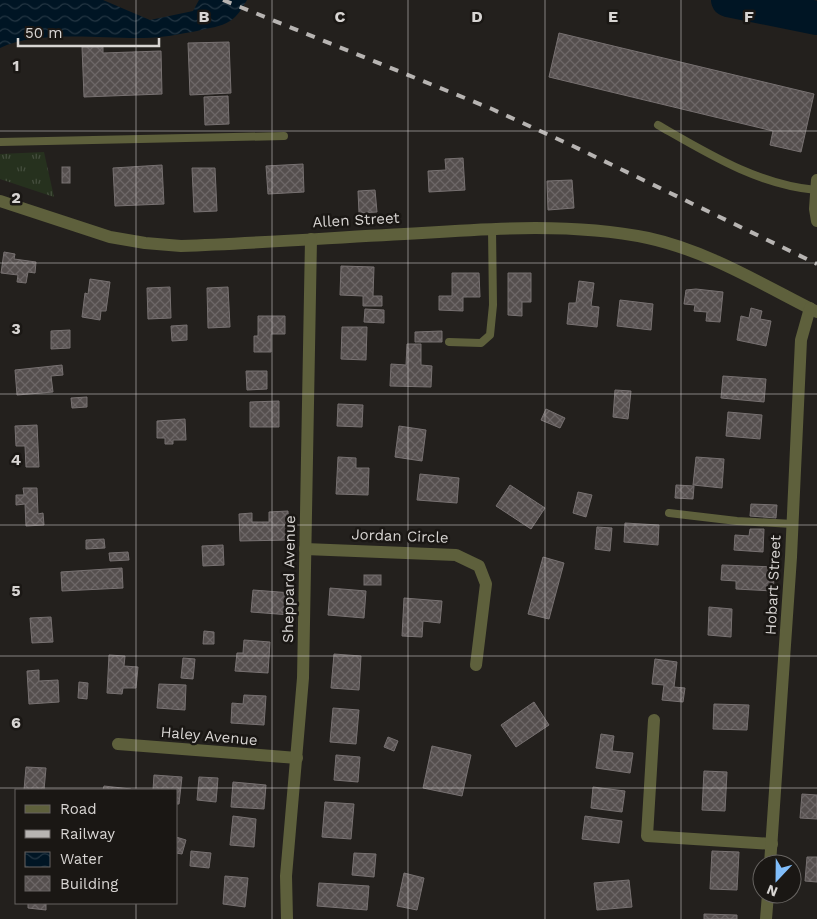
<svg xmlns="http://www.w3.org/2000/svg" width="817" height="919" viewBox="0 0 817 919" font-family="'Work Sans',sans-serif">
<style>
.grass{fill:url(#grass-tufts)}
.water{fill:url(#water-waves)}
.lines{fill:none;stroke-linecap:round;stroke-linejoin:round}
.river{stroke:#001524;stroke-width:34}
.building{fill:url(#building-cross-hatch);stroke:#777171}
.service{stroke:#5e603c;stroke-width:8}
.minor{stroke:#5e603c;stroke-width:12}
.rail{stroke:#b7b4b2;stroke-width:4;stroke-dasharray:9 9;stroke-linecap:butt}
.grid{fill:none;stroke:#d8d5d3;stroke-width:1;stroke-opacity:0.55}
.labels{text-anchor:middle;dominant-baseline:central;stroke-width:5;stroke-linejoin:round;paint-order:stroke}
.street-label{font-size:15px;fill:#d8d5d3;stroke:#1a1714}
.grid-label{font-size:16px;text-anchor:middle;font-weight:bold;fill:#d8d5d3;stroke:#1a1714;stroke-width:5;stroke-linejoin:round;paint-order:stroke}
</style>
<defs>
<pattern id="grass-tufts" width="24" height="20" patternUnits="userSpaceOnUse" patternTransform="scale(1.25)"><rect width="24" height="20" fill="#26311e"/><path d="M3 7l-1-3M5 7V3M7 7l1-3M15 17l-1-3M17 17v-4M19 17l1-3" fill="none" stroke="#454e3e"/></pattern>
<pattern id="water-waves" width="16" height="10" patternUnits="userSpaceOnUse" patternTransform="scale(1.25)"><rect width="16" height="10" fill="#001524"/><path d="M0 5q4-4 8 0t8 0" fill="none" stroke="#243643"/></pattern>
<pattern id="building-cross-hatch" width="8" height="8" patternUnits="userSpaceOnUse" patternTransform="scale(1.25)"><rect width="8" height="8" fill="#554f4e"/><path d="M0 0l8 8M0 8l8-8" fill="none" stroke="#6d6767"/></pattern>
</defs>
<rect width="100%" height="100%" fill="#23201d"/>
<polygon class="grass" points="44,152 54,197 0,179 0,154"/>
<path class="water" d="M0,0H103L150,20L193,11L199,0H247C242,8 238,16 230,21C221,27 208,28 197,31C180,34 162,38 144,38C103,39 37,30 0,48Z"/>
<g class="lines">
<polyline class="river" points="728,0 817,18"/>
</g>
<g class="building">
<polygon points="559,33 814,94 801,152 770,145 773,131 549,77"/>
<polygon points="229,42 231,93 190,95 188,43"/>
<polygon points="82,47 103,47 103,53 161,51 162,94 84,97"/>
<polygon points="228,96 229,124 205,125 204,97"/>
<polygon points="463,158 465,190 429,192 428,171 446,170 445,159"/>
<polygon points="303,164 304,192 268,194 266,166"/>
<polygon points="162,165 164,204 115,206 113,168"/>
<rect x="62" y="167" width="8" height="16"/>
<polygon points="192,168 215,168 217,211 194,212"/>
<polygon points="572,180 574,208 548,210 547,181"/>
<polygon points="375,190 377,212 359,213 358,191"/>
<polygon points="4,252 15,254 14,259 36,262 35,273 28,272 26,283 17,282 18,275 1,273"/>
<polygon points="341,266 374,267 373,296 382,296 382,306 363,306 363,296 340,295"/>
<polygon points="452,273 479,273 480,297 463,297 463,311 439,310 439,296 452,296"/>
<polygon points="508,273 531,273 531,302 522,302 522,316 508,315"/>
<polygon points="90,279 110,282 106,311 101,311 100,320 82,317 85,293 88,294"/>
<polygon points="579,281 594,283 591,306 599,307 597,327 567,324 569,303 576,303"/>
<polygon points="170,287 171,318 148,319 147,288"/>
<polygon points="228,287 230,327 208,328 207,288"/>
<polygon points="696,289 723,292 720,322 706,321 707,312 694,311 695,305 684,304 686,290"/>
<polygon points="620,300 653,304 651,330 617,326"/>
<polygon points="751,308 762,311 760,319 771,321 766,346 737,340 741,316 749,318"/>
<polygon points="365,309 384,310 384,323 364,322"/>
<polygon points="258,316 285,316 285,334 271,334 271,352 254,352 254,336 258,336"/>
<polygon points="187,325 187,340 172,341 171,326"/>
<polygon points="342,327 367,327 366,360 341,359"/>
<polygon points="70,330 70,348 51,349 51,331"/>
<polygon points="442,331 442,342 415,342 415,332"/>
<polygon points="407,344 421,344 421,365 432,366 431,387 390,386 391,364 406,365"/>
<polygon points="62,365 63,375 51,376 53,392 17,395 15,370"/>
<polygon points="246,371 267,371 267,389 247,390"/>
<polygon points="723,376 766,379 764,402 721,398"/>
<polygon points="615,390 631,391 628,419 613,417"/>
<polygon points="87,397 87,407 72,408 71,398"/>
<polygon points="279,401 279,427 250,427 250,402"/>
<polygon points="338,404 363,405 362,427 337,426"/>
<polygon points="546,409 565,418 560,428 541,420"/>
<polygon points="728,412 762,415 760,439 726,436"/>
<polygon points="185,419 186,440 173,440 173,444 165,444 165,438 157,438 157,421"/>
<polygon points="37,425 39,467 26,467 25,446 16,446 15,426"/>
<polygon points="399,426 426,430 422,461 395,457"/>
<polygon points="338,457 356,458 356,468 369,468 368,495 336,494"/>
<polygon points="696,457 724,459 722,488 693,485"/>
<polygon points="420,474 459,478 457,503 417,500"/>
<polygon points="510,485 545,508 531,529 496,506"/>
<polygon points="676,485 694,486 693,499 675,498"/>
<polygon points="23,488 37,488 38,514 43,513 44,525 26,526 25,504 16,505 16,495 24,495"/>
<polygon points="578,492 592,495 586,517 573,513"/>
<polygon points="751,504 777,505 776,518 750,516"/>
<polygon points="288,511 289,540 240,541 239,514 252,513 252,522 269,522 269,512"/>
<polygon points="625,523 659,525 658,545 624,542"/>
<polygon points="597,527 612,528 610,551 595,549"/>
<polygon points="750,529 764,529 763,552 734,550 735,535 749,536"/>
<polygon points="104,539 105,548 86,549 86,540"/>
<polygon points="223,545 224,565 203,566 202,546"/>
<polygon points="128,552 129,560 110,561 109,553"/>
<polygon points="543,557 564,563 549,619 528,614"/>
<polygon points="722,565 775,567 773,591 736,589 736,581 721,580"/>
<polygon points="122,568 123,588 62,591 61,572"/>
<rect x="364" y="575" width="17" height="10"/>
<polygon points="330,588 366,591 364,618 328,615"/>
<polygon points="253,590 292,593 290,615 251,612"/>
<polygon points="404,598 442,601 440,623 423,621 422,637 402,636"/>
<polygon points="709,607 732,609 731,637 708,635"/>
<polygon points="51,617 53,642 32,643 30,618"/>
<polygon points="204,631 214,632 214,644 203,644"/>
<polygon points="244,640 270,642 268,673 235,671 237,653 243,653"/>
<polygon points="334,654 361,656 359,690 331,688"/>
<polygon points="109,655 125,656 124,666 138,667 136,688 123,688 122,694 107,693"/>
<polygon points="183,658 195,659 193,679 181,678"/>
<polygon points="655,659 677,662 674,687 685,688 683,702 662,700 664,685 652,684"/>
<polygon points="39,670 39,681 58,680 59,702 29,704 27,671"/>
<polygon points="79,682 88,683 87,699 78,698"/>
<polygon points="159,684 186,685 185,710 157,708"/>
<polygon points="244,695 266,696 264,725 231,723 232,703 243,704"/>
<polygon points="534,702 549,725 516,747 501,725"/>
<polygon points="714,704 749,705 747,730 713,729"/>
<polygon points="333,708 359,710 356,744 330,742"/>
<polygon points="601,734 614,736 612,751 633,753 630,773 596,768"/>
<polygon points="388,737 398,741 394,751 384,747"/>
<polygon points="432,746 471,755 462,796 423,788"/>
<polygon points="336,755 360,757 358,782 334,780"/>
<polygon points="26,767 46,768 44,790 24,790"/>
<polygon points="704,771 727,772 725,811 702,810"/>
<polygon points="154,775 182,777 179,804 176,804 176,790 153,790"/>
<polygon points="199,777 218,778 216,802 197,800"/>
<polygon points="233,782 266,785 264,809 231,807"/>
<polygon points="104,786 131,789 131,790 103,790"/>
<polygon points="593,787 625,791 622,812 591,808"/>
<polygon points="802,794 817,795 817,819 800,818"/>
<polygon points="325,802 354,804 351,839 322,837"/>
<polygon points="233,816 256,819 254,847 230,845"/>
<polygon points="585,816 622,821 619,843 582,839"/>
<polygon points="176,837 186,840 182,854 176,853"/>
<polygon points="191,851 211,853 209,868 190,866"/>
<polygon points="712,851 739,852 737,890 710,889"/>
<polygon points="354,853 376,854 374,877 352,875"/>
<polygon points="807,857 817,857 817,882 805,881"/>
<polygon points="404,873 424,878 417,910 397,906"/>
<polygon points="225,876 248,878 245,907 223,904"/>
<polygon points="629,880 632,907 597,910 594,883"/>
<polygon points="319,883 369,886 367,910 317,906"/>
<polygon points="28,903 46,903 46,910 28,908"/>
<polygon points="704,914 737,915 737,919 704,919"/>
</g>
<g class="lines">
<g class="service">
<path d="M658,125C707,153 758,185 816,190"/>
<polyline points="0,142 284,136"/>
<polyline points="449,342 481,343 490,335 493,305 492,229"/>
<polyline points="669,513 737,521 793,524"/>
</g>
<g class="minor">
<polyline points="817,180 815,209 817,221"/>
<path d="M0,201L110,237L145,243L181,246C262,243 342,237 422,233C496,228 575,223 648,238C708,251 763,285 817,312"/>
<polyline points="305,549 456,555 479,566 486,584 476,665"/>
<polyline points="654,720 647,836 772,844"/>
<polyline points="118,744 297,758"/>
<polyline points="770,864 791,557 801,340 810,308"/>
<polyline points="287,919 286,876 303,678 311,239"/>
<polyline points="766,919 768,894"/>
</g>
<polyline class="rail" points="223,0 492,109 573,146 817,264"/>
</g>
<path class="grid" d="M136,0V790M272,0V919M408,0V919M545,0V919M681,0V919M0,131H817M0,263H817M0,394H817M0,525H817M0,656H817M0,788H817M136,903V919"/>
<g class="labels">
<g class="street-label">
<text transform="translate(356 220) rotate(-3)">Allen Street</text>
<text transform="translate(400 536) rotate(2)">Jordan Circle</text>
<text transform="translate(289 579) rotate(-89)">Sheppard Avenue</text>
<text transform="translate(773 585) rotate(-87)">Hobart Street</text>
<text transform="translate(209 736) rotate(5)">Haley Avenue</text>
</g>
</g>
<g class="grid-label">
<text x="204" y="22">B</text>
<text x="340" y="22">C</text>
<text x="477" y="22">D</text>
<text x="613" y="22">E</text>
<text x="749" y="22">F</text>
<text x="16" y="71">1</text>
<text x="16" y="203">2</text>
<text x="16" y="334">3</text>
<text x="16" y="465">4</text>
<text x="16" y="596">5</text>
<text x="16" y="728">6</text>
</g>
<rect x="15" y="789" width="162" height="115" fill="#1a1714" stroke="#666360"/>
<rect x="25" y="805" width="25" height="8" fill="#5e603c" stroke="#666360"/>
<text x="60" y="814" font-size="15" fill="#d8d5d3">Road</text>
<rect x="25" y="830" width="25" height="8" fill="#b7b4b2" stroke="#666360"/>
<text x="60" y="839" font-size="15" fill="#d8d5d3">Railway</text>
<rect x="25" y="852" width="25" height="15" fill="url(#water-waves)" stroke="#666360"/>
<text x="60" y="864" font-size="15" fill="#d8d5d3">Water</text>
<rect x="25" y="876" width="25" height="15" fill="url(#building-cross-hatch)" stroke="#666360"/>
<text x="60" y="889" font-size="15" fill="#d8d5d3">Building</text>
<g transform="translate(777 879) rotate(202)"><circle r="24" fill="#1a1714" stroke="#666360"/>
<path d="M0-4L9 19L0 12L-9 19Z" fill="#80bdfa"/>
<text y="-8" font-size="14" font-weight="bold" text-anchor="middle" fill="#d8d5d3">N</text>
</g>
<path d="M18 38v8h141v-8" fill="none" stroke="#d8d5d3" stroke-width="2.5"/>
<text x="25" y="38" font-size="15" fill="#d8d5d3" stroke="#1a1714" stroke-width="4" paint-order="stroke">50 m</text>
</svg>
